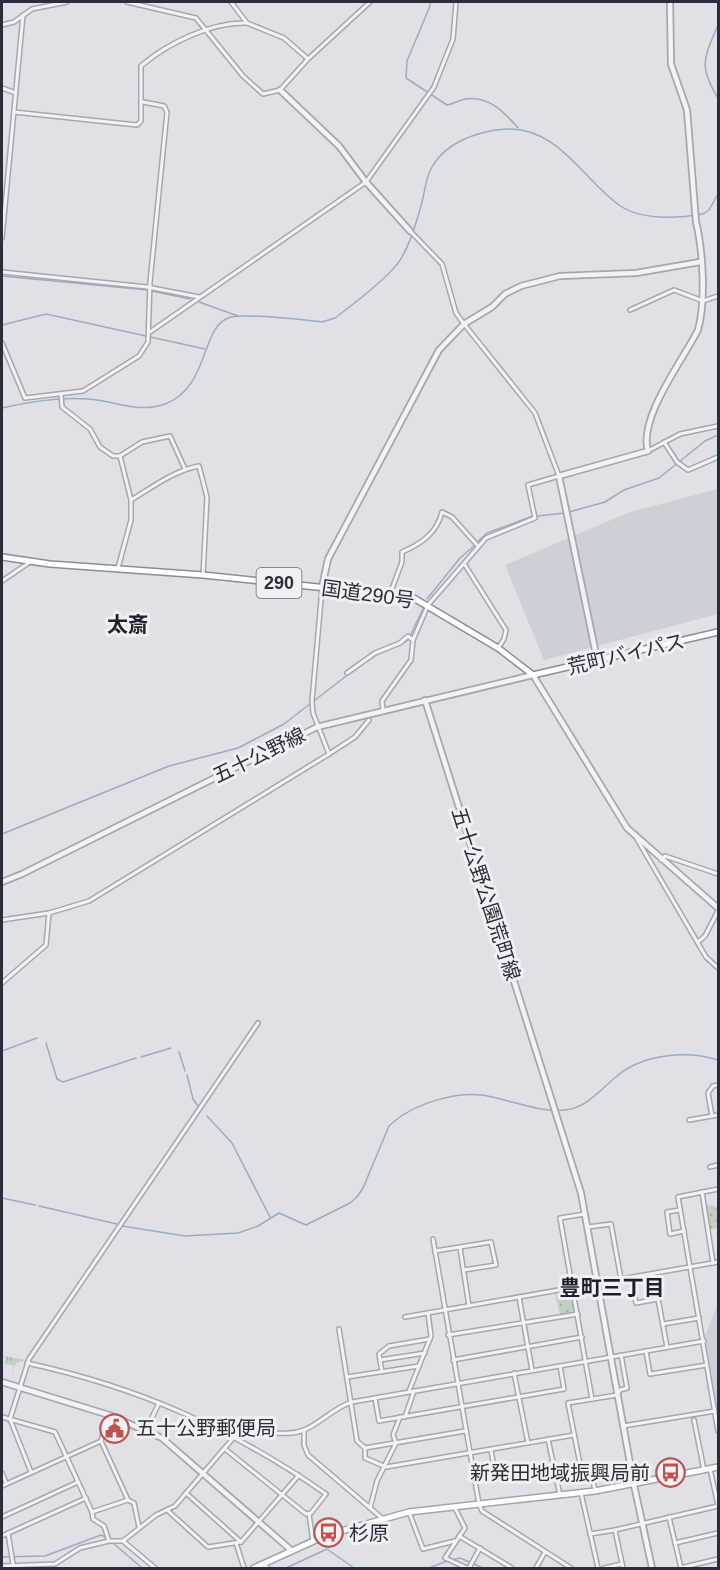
<svg xmlns="http://www.w3.org/2000/svg" width="720" height="1570" viewBox="0 0 720 1570" font-family="Helvetica,'Noto Sans JP',sans-serif">
<style>
.built{fill:#ced0d8}
.grass{fill:url(#grass-tufts)}
.park{fill:url(#park-dots)}
.lines{fill:none;stroke-linecap:round;stroke-linejoin:round}
.stream{stroke:#9eaac3;stroke-width:1.5}
.minor-casing{stroke:#a5a7b0;stroke-width:6}
.tertiary-casing{stroke:#a5a7b0;stroke-width:8}
.primary-casing{stroke:#a0a4b1;stroke-width:8}
.trunk-casing{stroke:#888d9b;stroke-width:8}
.minor{stroke:#f1f2f5;stroke-width:3}
.tertiary{stroke:#f1f2f5;stroke-width:4.5}
.primary{stroke:#fff;stroke-width:5}
.trunk{stroke:#fff;stroke-width:5}
.labels{text-anchor:middle;dominant-baseline:central;stroke-width:6;stroke-linejoin:round;paint-order:stroke}
.shield{fill:#eef0f4;stroke:#656873;stroke-width:1.5}
.shield-label{font-size:18px;font-weight:bold;fill:#2a2d3c}
.street-label{font-size:20px;fill:#2a2d3c;stroke:#eef0f4}
.poi-label{font-size:20px;fill:#2a2d3c;stroke:#eef0f4;text-anchor:start}
.neighbourhood-label{font-size:21px;font-weight:bold;fill:#1c1f2d;stroke:#eef0f4}
</style>
<defs>
<pattern id="grass-tufts" width="24" height="20" patternUnits="userSpaceOnUse" patternTransform="scale(1.5)"><rect width="24" height="20" fill="#c2d0c1"/><path d="M3 7l-1-3M5 7V3M7 7l1-3M15 17l-1-3M17 17v-4M19 17l1-3" fill="none" stroke="#a7b3a7"/></pattern>
<pattern id="park-dots" width="8" height="8" patternUnits="userSpaceOnUse" patternTransform="scale(1.5)"><rect width="8" height="8" fill="#c2d0c1"/><path d="M2 2h.1M6 6h.1" fill="none" stroke="#a7b3a7" stroke-width="1.8" stroke-linecap="round"/></pattern>
</defs>
<rect width="100%" height="100%" fill="#dfe1e7"/>
<g class="built">
<polygon points="718,489 718,614 544,660 505,565 630,512"/>
<polygon points="718,1302 718,1414 705,1337"/>
</g>
<polygon class="grass" points="2,1356 27,1360 16,1363 10,1380 14,1366 4,1363 6,1358"/>
<g class="park">
<polygon points="711,1205 718,1208 718,1228 710,1230 706,1206"/>
<polygon points="571,1290 575,1311 560,1315 555,1293"/>
</g>
<g class="lines">
<g class="stream">
<path d="M430,2V6L407,61L406,78L447,105C454,104 459,100 465,99C489,95 505,113 518,128"/>
<path d="M718,25C704,58 698,66 718,98"/>
<polyline points="2,276 147,290 190,299"/>
<polyline points="199,302 238,316"/>
<polyline points="2,325 46,314 205,349"/>
<path d="M2,408C28,402 61,397 88,399C113,400 138,414 165,404C211,386 200,325 231,317C247,313 303,320 322,322L335,318C351,306 394,273 402,257C412,239 418,218 423,198C425,189 426,179 430,171C443,143 477,131 506,129C558,127 581,177 619,205C641,221 678,218 703,214L709,210L718,194"/>
<polyline points="569,512 605,502 624,490 659,478 705,441 718,435"/>
<polyline points="477,542 487,533 530,517 564,513"/>
<polyline points="427,599 460,558 474,546"/>
<polyline points="372,657 408,640 424,607"/>
<polyline points="2,834 169,766 238,748 284,724 354,670"/>
<polyline points="46,1043 57,1079 63,1082 136,1058"/>
<polyline points="2,1051 37,1038"/>
<polyline points="179,1052 185,1071"/>
<polyline points="141,1057 171,1048"/>
<polyline points="187,1075 193,1099 198,1106"/>
<polyline points="207,1116 232,1143 270,1217"/>
<polyline points="2,1198 35,1205"/>
<polyline points="39,1206 117,1224"/>
<path d="M122,1226L185,1236L238,1233L258,1226L279,1213L306,1225L350,1203L357,1197L363,1188L389,1126C413,1103 460,1089 492,1097C516,1102 539,1112 564,1110C586,1109 602,1088 617,1076C643,1054 687,1050 718,1060"/>
<polyline points="113,1543 142,1568"/>
<polyline points="2,1557 45,1556 101,1535 107,1538"/>
<polyline points="452,1560 460,1558 483,1568"/>
<polyline points="286,1568 327,1549 354,1568"/>
<polyline points="429,1568 447,1561"/>
</g>
<defs>
<g id="minor">
<polyline points="127,2 196,18 243,76 263,94 280,90 308,59 370,2"/>
<polyline points="231,2 247,23 284,38 307,58"/>
<polyline points="2,25 14,22 32,9 67,2"/>
<polyline points="2,88 16,93"/>
<path d="M14,112L137,125L141,121V66C168,43 211,22 247,23"/>
<polyline points="2,238 23,15"/>
<polyline points="2,272 147,287 199,297"/>
<polyline points="630,310 674,290 703,301 718,296"/>
<polyline points="150,332 366,182 434,87 453,39 456,2"/>
<polyline points="2,343 25,398 83,391 139,356 148,342 150,282 167,112 164,106 143,102"/>
<polyline points="61,394 62,407 90,429 100,447 113,456 120,456 142,442 170,436 185,469"/>
<polyline points="664,442 677,462 688,470 718,457"/>
<polyline points="648,451 680,434 718,426"/>
<path d="M131,500C153,487 173,471 199,466L207,497L203,575"/>
<polyline points="465,565 506,630 504,639 498,648"/>
<polyline points="118,568 131,520 131,500 120,456"/>
<polyline points="2,581 30,562"/>
<polyline points="322,589 312,701 313,713 329,754"/>
<path d="M390,594L402,562V552C421,544 437,533 442,512L452,517L478,546"/>
<polyline points="347,673 375,653 400,643 408,636 413,640"/>
<polyline points="383,710 382,701 411,660 413,640 428,605 486,538 535,518 528,485 559,476 535,413 464,324 456,313 442,264 410,231"/>
<polyline points="637,839 706,957 718,968"/>
<polyline points="661,860 665,856 718,874"/>
<polyline points="2,920 49,913 89,901 329,754 355,737 369,720"/>
<polyline points="698,942 705,936 718,911"/>
<polyline points="2,983 46,945 49,913"/>
<polyline points="712,1116 708,1093 713,1086 718,1085"/>
<polyline points="689,1120 718,1115"/>
<polyline points="710,1167 718,1165"/>
<polyline points="718,1189 678,1197 718,1431"/>
<polyline points="702,1192 713,1263"/>
<polyline points="680,1210 667,1212 670,1234 684,1231"/>
<polyline points="585,1214 560,1218 592,1399"/>
<polyline points="588,1227 611,1224 621,1279"/>
<polyline points="433,1239 479,1504 482,1511 571,1568"/>
<polyline points="460,1248 469,1306"/>
<polyline points="435,1251 491,1242 496,1265 464,1270"/>
<polyline points="631,1278 636,1303 658,1299 667,1347"/>
<polyline points="519,1297 532,1370"/>
<polyline points="405,1317 718,1262"/>
<polyline points="663,1324 699,1318"/>
<polyline points="339,1329 357,1441 365,1448 365,1458 386,1467 574,1435"/>
<polyline points="448,1335 578,1314"/>
<polyline points="646,1351 650,1374 707,1365"/>
<polyline points="380,1360 425,1353"/>
<polyline points="453,1360 582,1337"/>
<path d="M27,1363C138,1387 233,1429 326,1494L311,1513L306,1514L225,1449"/>
<polyline points="382,1372 379,1354 389,1346 430,1339"/>
<polyline points="514,1373 528,1443"/>
<polyline points="347,1377 419,1366"/>
<polyline points="409,1391 431,1336 428,1313"/>
<polyline points="375,1398 379,1421 564,1389 560,1366"/>
<polyline points="109,1415 101,1441 128,1500 134,1503 139,1527"/>
<polyline points="2,1417 55,1432 92,1512 128,1500"/>
<polyline points="405,1417 414,1391"/>
<polyline points="694,1420 704,1470"/>
<polyline points="623,1426 715,1411"/>
<polyline points="146,1430 159,1403"/>
<polyline points="304,1430 304,1445 308,1455 383,1519"/>
<polyline points="548,1439 560,1495"/>
<polyline points="365,1448 465,1431"/>
<polyline points="710,1469 718,1505"/>
<polyline points="31,1472 10,1419 29,1359 258,1023"/>
<polyline points="2,1473 6,1483"/>
<polyline points="474,1477 495,1473 491,1450"/>
<polyline points="2,1486 101,1441"/>
<polyline points="595,1490 590,1469 581,1469 568,1403 617,1395 620,1390 627,1388 621,1355"/>
<polyline points="186,1493 241,1542"/>
<polyline points="581,1493 598,1568"/>
<polyline points="370,1508 377,1481 396,1443 393,1435 400,1417"/>
<polyline points="455,1508 465,1528 445,1558 467,1568"/>
<polyline points="167,1510 208,1547 241,1542 299,1475"/>
<polyline points="92,1512 93,1519 104,1526 109,1541"/>
<polyline points="409,1512 423,1549 455,1541"/>
<polyline points="309,1514 313,1542"/>
<polyline points="2,1517 78,1482"/>
<polyline points="669,1517 681,1568"/>
<polyline points="8,1533 13,1564"/>
<polyline points="590,1534 615,1530"/>
<polyline points="2,1536 86,1498"/>
<polyline points="459,1536 512,1568"/>
<path d="M123,1541L156,1515L175,1506L235,1436C255,1426 282,1439 304,1430C321,1423 333,1408 352,1402L704,1341"/>
<polyline points="236,1543 244,1568"/>
<polyline points="675,1543 718,1533"/>
<polyline points="263,1564 268,1568"/>
<polyline points="2,1566 55,1564 80,1548 109,1541 123,1541 155,1568"/>
<polyline points="469,1568 480,1548"/>
<polyline points="536,1568 545,1552"/>
<polyline points="604,1568 622,1564"/>
<polyline points="623,1568 615,1530 718,1506"/>
<polyline points="680,1568 718,1559"/>
</g>
<g id="tertiary">
<polyline points="280,90 339,146 366,182 410,231"/>
<polyline points="322,587 328,559 439,350 464,324 492,307 505,294 521,286 560,276 636,273 700,262"/>
<path d="M597,659L559,476L648,451C638,418 683,360 698,330C706,301 703,251 696,222L687,110L671,64L670,2"/>
<polyline points="425,700 581,1193 634,1485 652,1568"/>
<polyline points="2,882 22,874 317,727 533,675 627,828 718,908"/>
<polyline points="2,1382 109,1415 162,1438 291,1550"/>
</g>
<polyline id="primary" points="254,1568 327,1535 409,1512 595,1491 718,1467"/>
<polyline id="trunk" points="2,557 50,564 203,575 412,597 498,648 533,675 718,632"/>
</defs>
<use href="#minor" class="minor-casing"/>
<use href="#tertiary" class="tertiary-casing"/>
<use href="#primary" class="primary-casing"/>
<use href="#trunk" class="trunk-casing"/>
<use href="#minor" class="minor"/>
<use href="#tertiary" class="tertiary"/>
<use href="#primary" class="primary"/>
<use href="#trunk" class="trunk"/>
</g>
<defs>
<symbol id="civic-ring" viewBox="-11 -11 22 22"><circle r="9.5" fill="#eef0f4" stroke="#be5452" stroke-width="1.5"/><path d="M-.6-6.5H3V-4.5H.6V-3L4-1V1h2V6H-6V1h2V-1L-.6-3ZM-1.2 2.5V6h2.4V2.5Z" fill="#be5452"/></symbol>
<symbol id="bus-ring" viewBox="-11 -11 22 22"><circle r="9.5" fill="#eef0f4" stroke="#be5452" stroke-width="1.5"/><path d="M-5-6H5V4H4V6H2V4H-2V6H-4V4H-5ZM-3.5-4V0h7V-4ZM-3.5 1.2v1.5H-2V1.2ZM2 1.2v1.5H3.5V1.2Z" fill="#be5452"/></symbol>
</defs>
<g fill-rule="evenodd">
<use href="#civic-ring" x="98" y="1412" width="33" height="33"/>
<use href="#bus-ring" x="654" y="1456" width="33" height="33"/>
<use href="#bus-ring" x="312" y="1516" width="33" height="33"/>
</g>
<g class="labels">
<rect class="shield" x="256.5" y="568" width="45" height="30" rx="4.5"/>
<g class="shield-label">
<text x="279" y="583">290</text>
</g>
<g class="street-label">
<text transform="translate(368 594) rotate(8)">国道290号</text>
<text transform="translate(626 654) rotate(-13)">荒町バイパス</text>
<text transform="translate(259 755) rotate(-26)">五十公野線</text>
<text transform="translate(486 894) rotate(72)">五十公野公園荒町線</text>
</g>
<g class="poi-label">
<text x="136" y="1428">五十公野郵便局</text>
<text x="650" y="1473" text-anchor="end">新発田地域振興局前</text>
<text x="349" y="1533">杉原</text>
</g>
<g class="neighbourhood-label">
<text x="128" y="624">太斎</text>
<text x="612" y="1287">豊町三丁目</text>
</g>
</g>
<rect width="720" height="1570" fill="none" stroke="#2a2d3c" stroke-width="6"/>
</svg>
